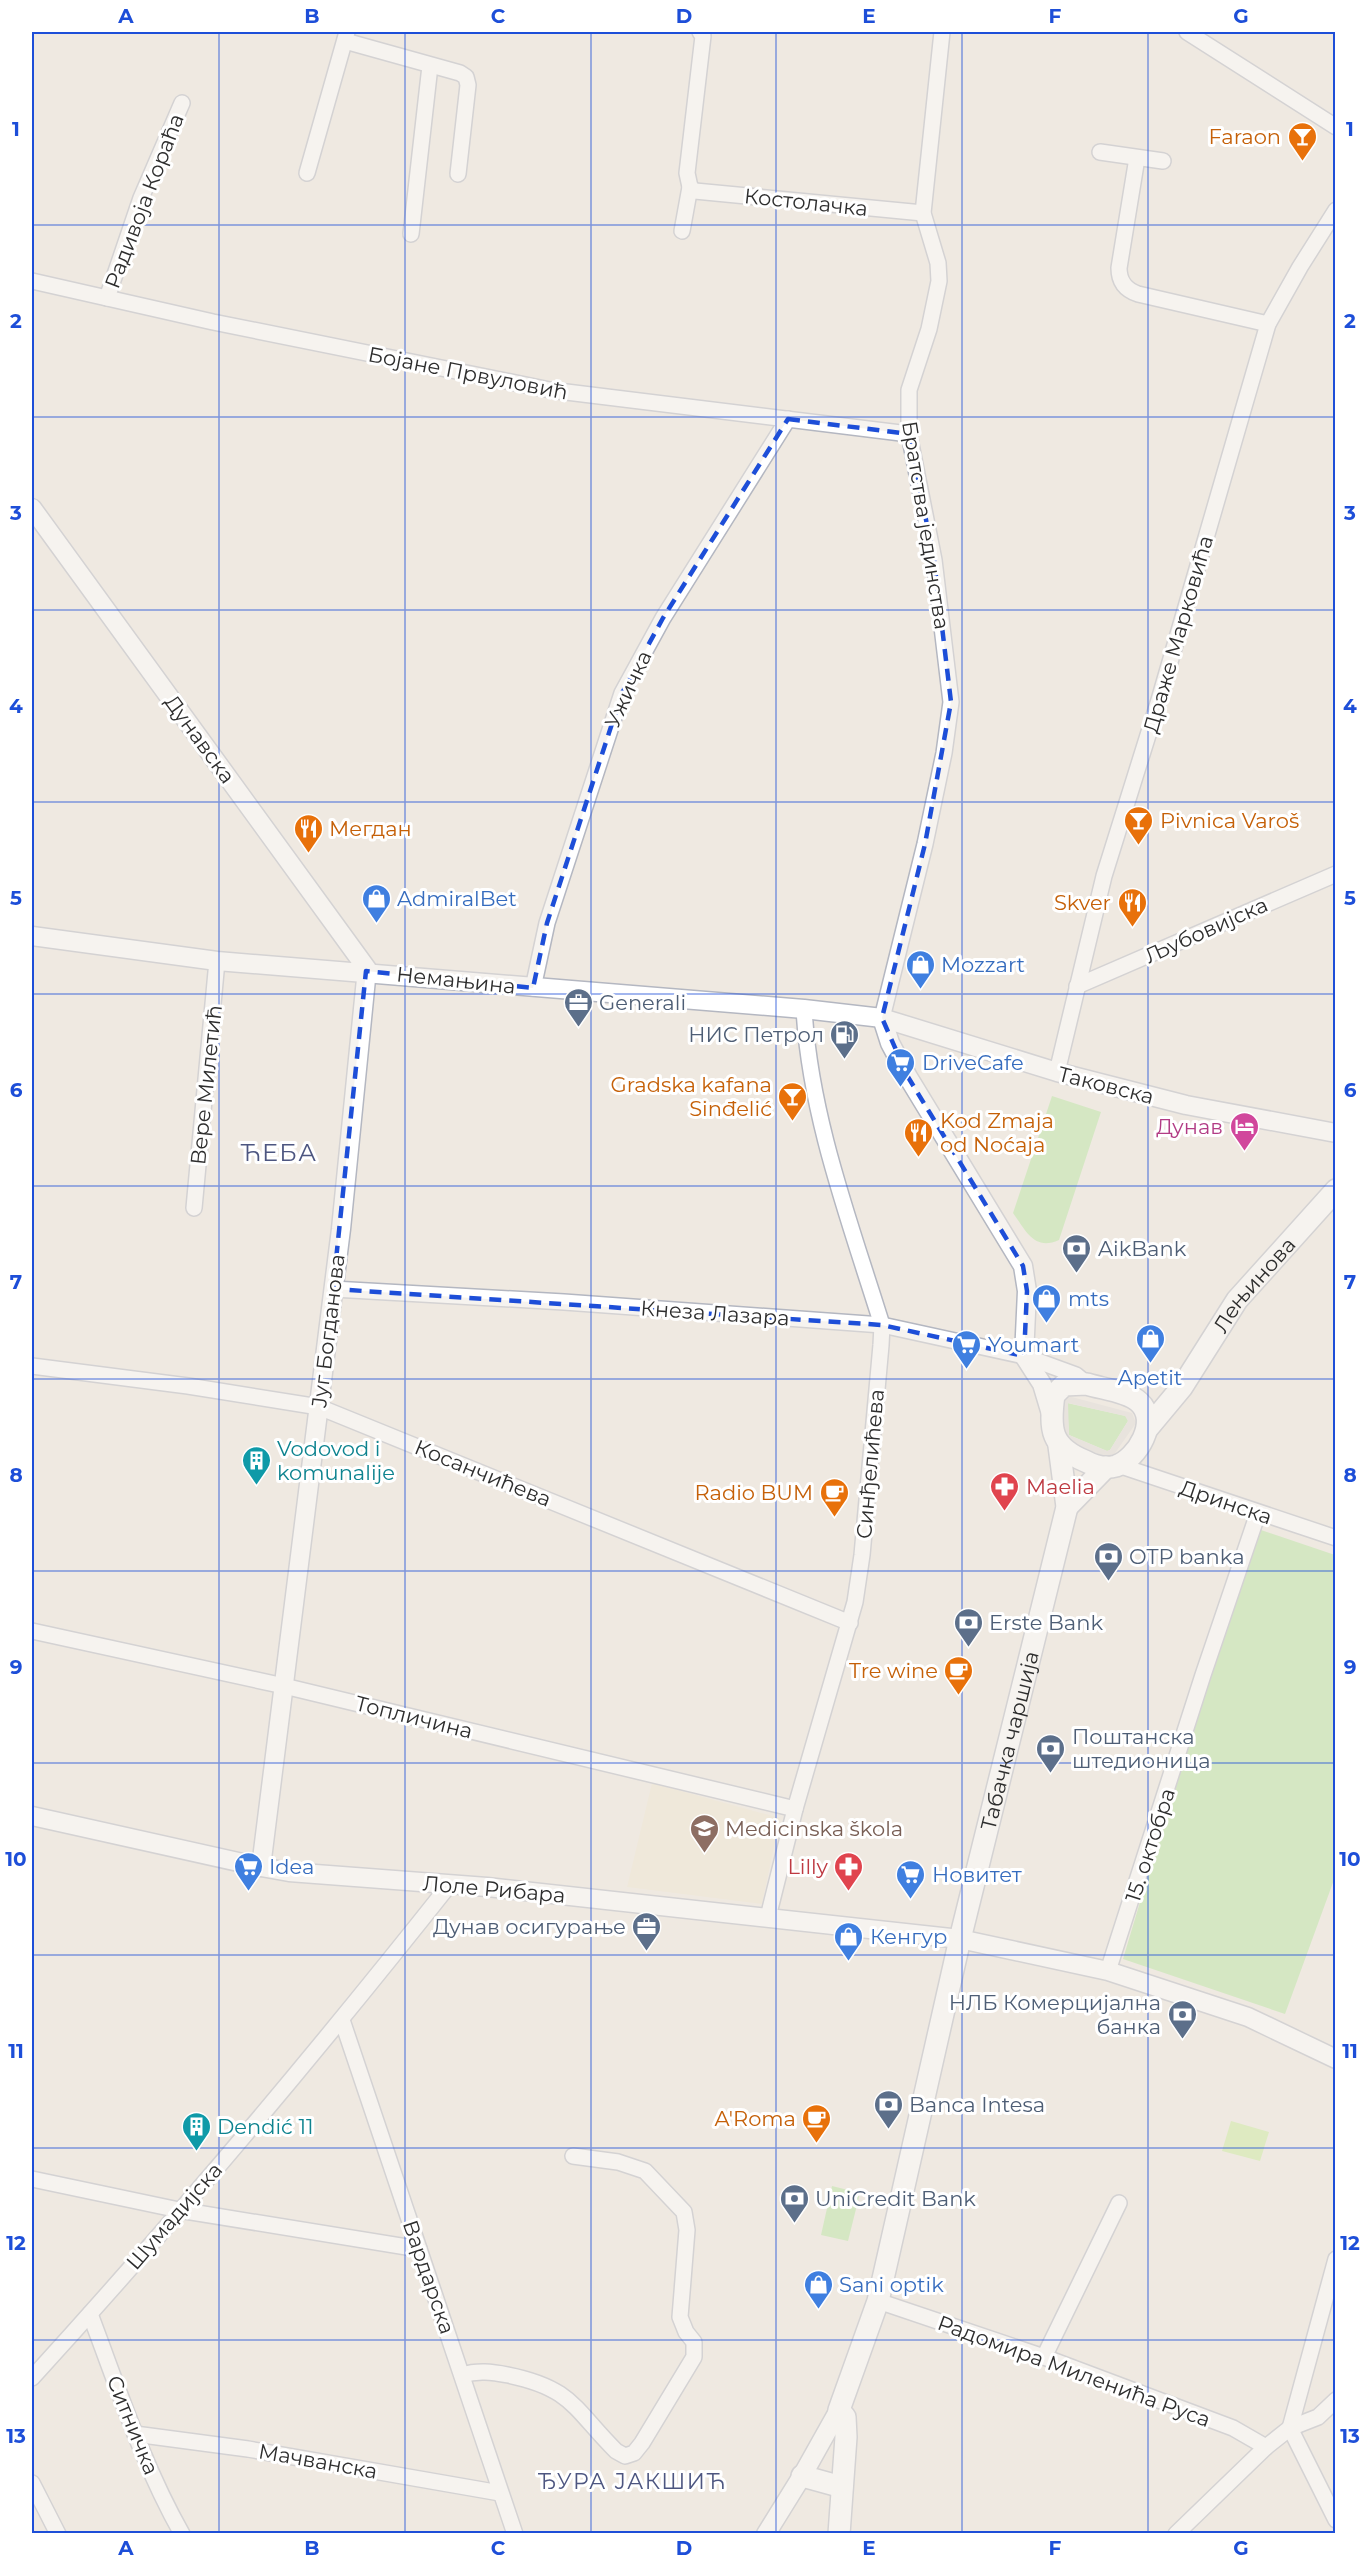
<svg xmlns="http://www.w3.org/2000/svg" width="1367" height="2565" viewBox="0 0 1367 2565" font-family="Montserrat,sans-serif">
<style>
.education{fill:#f0e6d1}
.green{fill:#b6e59e}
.pitch{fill:#c9ec9a}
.plaza{fill:#dfdcd8;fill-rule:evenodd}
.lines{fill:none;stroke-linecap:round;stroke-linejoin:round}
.minor-casing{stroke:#b4b7c1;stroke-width:18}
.tertiary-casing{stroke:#b4b7c1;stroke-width:21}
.secondary-casing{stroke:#b4b7c1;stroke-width:24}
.minor{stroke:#fff;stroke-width:15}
.tertiary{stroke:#fff;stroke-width:18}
.secondary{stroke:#fff;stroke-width:21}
.marked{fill:none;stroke:#1d4ed8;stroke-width:4.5;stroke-dasharray:12 8;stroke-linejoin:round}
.grid{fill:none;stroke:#1d4ed8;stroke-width:1.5;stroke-opacity:0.55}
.labels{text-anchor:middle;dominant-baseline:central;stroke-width:6;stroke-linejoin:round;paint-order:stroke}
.food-label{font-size:21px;fill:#c56008;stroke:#fff;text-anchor:end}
.street-label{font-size:21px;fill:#2e2e2e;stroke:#fff}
.shop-label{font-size:21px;fill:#366cbe;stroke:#fff;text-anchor:start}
.service-label{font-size:21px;fill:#4e5e75;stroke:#fff;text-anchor:start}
.hotel-label{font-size:21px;fill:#b23c85;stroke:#fff;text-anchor:end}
.culture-label{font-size:21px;fill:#0d838f;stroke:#fff;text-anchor:start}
.health-label{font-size:21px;fill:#be3a42;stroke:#fff;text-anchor:start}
.education-label{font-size:21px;fill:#785e54;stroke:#fff;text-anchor:start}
.neighbourhood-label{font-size:22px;letter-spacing:1.5px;fill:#4d5680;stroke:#fff}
.quarter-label{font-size:24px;letter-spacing:1.5px;fill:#4d5680;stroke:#fff}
.neatline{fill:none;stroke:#1d4ed8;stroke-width:2}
.grid-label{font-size:20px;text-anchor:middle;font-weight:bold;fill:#1d4ed8}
</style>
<rect width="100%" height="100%" fill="#efe9e1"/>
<polygon class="education" points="652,1783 780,1818 762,1904 627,1887"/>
<g class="green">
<path d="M1052,1096L1101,1112L1059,1240C1034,1251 1026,1231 1013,1213Z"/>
<polygon points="1067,1403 1126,1416 1128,1421 1110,1450 1107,1451 1069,1435"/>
<polygon points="1261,1530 1335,1555 1335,1877 1285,2014 1123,1959 1184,1755"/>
<polygon points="832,2186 860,2193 848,2241 821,2235"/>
</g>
<polygon class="pitch" points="1231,2121 1269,2132 1260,2161 1222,2151"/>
<path class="plaza" d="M1068,1396L1132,1413L1136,1423L1113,1456H1100L1066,1444L1061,1436L1062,1400ZM1068,1403L1125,1416L1128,1421L1110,1450L1107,1451L1069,1435Z"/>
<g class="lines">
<defs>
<g id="minor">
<polyline points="1187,32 1336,127"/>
<polyline points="345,41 460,73 466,77 468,85 458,174"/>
<polyline points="1100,152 1163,161"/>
<path d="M1137,158L1119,268C1119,282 1126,290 1138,294L1268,324"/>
<polyline points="307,173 347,32"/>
<polyline points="690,187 695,191 923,213"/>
<polyline points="682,231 690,187 687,173 703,36 700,32"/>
<polyline points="411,234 430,66"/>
<polyline points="32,281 213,322 550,390 909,434"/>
<polyline points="107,298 141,198 182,103"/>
<polyline points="1077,986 1336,874"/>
<polyline points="533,988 547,923 622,693 663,618 788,419"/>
<polyline points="882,1018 925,844 944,753 951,702 934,560 909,434 909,390 929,329 939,281 938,263 923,213 942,32"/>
<polyline points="1057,1072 1104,876 1159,700 1268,324 1300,267 1336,210"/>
<polyline points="194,1208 217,961"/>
<polyline points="333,1289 564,1302 882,1325 1024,1356 1076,1375 1087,1384"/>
<polyline points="32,1366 188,1386 319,1407 850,1623"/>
<polyline points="1118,1465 1336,1538"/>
<polyline points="32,1631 284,1686 795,1809"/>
<path d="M768,1917L795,1809L855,1602L862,1555L881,1345L882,1325C850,1222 810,1117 804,1009"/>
<polyline points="1108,1971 1203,1675 1258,1513"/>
<polyline points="342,2020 515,2534"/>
<polyline points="32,2179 179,2210 419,2249"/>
<polyline points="1336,2259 1290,2428 1336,2520"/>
<polyline points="878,2301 1044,2357 1233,2428 1266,2447"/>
<path d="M90,2314C118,2388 143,2465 182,2534"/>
<polyline points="1044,2357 1119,2203"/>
<path d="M462,2375C478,2370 492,2372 508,2375C572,2388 574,2409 616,2451L625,2456L634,2453L642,2443L694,2357V2342L686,2332L680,2317L687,2230L684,2212L645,2171L618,2162L573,2156"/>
<path d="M32,2378C177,2219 316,2053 450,1884"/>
<polyline points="135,2434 248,2449 500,2493"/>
<polyline points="32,2483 58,2534"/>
<polyline points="1176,2534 1266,2447 1290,2428 1318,2417 1336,2400"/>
</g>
<g id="tertiary">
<polyline points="32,508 367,969 341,1229 261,1867"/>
<polyline points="32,936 217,961 804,1009 882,1018 1057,1072 1186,1105 1336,1133"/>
<polyline points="882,1018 890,1043 908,1077 1023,1266 1027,1291 1024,1356 1042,1384 1051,1414"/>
<polyline points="32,1816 261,1867 289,1872 487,1887 960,1939 1108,1971 1248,2017 1336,2059"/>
<polyline points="766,2534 802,2476 839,2410"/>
</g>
<g id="secondary">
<path d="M1087,1384C1102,1389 1127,1391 1139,1402C1160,1421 1137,1459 1116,1466C1106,1469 1094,1466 1085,1461C1051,1447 1049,1430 1054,1395L1064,1385Z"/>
<path id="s1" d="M1147,1429L1182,1387L1237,1300L1336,1190"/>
<polyline points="1067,1507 1106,1467"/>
<polyline points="802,2476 842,2487"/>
<path id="s2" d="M839,2534L846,2437L845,2417L839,2410L878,2301L960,1939L1067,1507L1059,1446"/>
</g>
</defs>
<use href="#minor" class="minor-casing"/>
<use href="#tertiary" class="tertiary-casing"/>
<use href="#secondary" class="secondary-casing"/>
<use href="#minor" class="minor"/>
<use href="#tertiary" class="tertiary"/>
<use href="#secondary" class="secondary"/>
</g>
<path d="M0 0H1367V2565H0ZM788,419L909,434L934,560L951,702L925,844L882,1018L908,1077L1023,1266L1027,1291L1024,1356L882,1325L333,1289L366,971L533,988L547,923L622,693L663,618Z" fill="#efe9e1" fill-opacity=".55" fill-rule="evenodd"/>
<path class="marked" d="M788,419L909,434L934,560L951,702L925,844L882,1018L908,1077L1023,1266L1027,1291L1024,1356L882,1325L333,1289L366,971L533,988L547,923L622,693L663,618Z"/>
<path class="grid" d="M219,32V2534M405,32V2534M591,32V2534M776,32V2534M962,32V2534M1148,32V2534M32,225H1336M32,417H1336M32,610H1336M32,802H1336M32,994H1336M32,1186H1336M32,1379H1336M32,1571H1336M32,1763H1336M32,1955H1336M32,2148H1336M32,2340H1336"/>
<defs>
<symbol id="bar-pin" viewBox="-11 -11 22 30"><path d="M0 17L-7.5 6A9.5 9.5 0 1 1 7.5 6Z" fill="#e8710a" stroke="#fff"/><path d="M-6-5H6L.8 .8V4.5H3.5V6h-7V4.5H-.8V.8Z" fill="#fff"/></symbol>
<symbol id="restaurant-pin" viewBox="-11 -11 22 30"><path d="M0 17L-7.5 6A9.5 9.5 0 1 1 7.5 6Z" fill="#e8710a" stroke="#fff"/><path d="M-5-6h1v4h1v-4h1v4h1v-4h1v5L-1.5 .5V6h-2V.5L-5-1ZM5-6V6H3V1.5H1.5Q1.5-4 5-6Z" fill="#fff"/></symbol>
<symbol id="shop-pin" viewBox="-11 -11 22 30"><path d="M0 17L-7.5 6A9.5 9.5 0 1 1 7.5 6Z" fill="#3f7fe0" stroke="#fff"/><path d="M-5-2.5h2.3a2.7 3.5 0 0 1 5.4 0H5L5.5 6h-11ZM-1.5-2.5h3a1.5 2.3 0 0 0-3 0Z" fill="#fff"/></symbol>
<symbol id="office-pin" viewBox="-11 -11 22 30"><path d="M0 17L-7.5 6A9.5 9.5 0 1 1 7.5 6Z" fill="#5c6f8a" stroke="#fff"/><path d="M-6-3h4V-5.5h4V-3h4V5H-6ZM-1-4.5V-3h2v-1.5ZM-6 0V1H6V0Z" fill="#fff"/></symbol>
<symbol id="fuel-pin" viewBox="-11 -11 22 30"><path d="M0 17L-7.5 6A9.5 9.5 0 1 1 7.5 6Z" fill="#5c6f8a" stroke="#fff"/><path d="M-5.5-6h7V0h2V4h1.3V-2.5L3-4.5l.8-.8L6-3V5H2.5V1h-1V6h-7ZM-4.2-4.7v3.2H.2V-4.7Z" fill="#fff"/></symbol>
<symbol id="supermarket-pin" viewBox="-11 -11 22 30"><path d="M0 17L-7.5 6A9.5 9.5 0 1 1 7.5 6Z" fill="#3f7fe0" stroke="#fff"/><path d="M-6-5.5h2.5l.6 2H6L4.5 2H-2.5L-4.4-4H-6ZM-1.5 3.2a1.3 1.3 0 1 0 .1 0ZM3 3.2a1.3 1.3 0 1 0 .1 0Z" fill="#fff"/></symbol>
<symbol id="hotel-pin" viewBox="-11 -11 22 30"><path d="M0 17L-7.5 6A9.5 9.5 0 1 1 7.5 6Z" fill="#d1479c" stroke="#fff"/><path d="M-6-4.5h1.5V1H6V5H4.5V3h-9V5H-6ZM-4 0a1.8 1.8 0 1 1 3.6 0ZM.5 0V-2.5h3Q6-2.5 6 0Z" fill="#fff"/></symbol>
<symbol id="bank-pin" viewBox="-11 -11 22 30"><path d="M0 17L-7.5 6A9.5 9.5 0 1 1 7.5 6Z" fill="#5c6f8a" stroke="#fff"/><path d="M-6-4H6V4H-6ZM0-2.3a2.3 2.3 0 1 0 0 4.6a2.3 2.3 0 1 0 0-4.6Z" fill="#fff"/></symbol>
<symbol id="building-pin" viewBox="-11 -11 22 30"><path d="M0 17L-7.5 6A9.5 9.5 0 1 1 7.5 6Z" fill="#0f9aa8" stroke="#fff"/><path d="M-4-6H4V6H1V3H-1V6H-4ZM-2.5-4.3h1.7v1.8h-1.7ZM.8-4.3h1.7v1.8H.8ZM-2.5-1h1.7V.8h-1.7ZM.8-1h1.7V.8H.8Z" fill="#fff"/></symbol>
<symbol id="pharmacy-pin" viewBox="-11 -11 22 30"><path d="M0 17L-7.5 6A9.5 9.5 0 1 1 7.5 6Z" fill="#e0444e" stroke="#fff"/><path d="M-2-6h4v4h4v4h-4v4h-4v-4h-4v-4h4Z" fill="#fff"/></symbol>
<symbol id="cafe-pin" viewBox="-11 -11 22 30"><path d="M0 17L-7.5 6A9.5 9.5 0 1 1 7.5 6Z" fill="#e8710a" stroke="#fff"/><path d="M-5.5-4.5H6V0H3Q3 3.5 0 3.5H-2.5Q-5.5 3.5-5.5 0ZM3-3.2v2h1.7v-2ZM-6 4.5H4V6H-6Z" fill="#fff"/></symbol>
<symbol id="school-pin" viewBox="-11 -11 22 30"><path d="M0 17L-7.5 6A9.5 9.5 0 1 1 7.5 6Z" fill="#8d6e63" stroke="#fff"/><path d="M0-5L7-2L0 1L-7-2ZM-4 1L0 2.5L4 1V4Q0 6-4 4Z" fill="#fff"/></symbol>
</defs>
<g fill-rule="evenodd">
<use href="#bar-pin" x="1286" y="120" width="33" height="45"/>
<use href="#bar-pin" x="1122" y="804" width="33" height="45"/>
<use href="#restaurant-pin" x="292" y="812" width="33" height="45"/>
<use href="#shop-pin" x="360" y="882" width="33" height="45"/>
<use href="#restaurant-pin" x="1116" y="886" width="33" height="45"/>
<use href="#shop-pin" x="904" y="948" width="33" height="45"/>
<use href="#office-pin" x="562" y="986" width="33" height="45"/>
<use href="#fuel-pin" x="828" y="1018" width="33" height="45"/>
<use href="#supermarket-pin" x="884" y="1046" width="33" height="45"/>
<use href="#bar-pin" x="776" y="1080" width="33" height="45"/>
<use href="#hotel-pin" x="1228" y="1110" width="33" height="45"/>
<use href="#restaurant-pin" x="902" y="1116" width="33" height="45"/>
<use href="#bank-pin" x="1060" y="1232" width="33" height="45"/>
<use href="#shop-pin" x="1030" y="1282" width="33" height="45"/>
<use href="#shop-pin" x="1134" y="1322" width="33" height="45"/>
<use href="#supermarket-pin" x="950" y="1328" width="33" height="45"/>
<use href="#building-pin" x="240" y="1444" width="33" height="45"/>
<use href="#pharmacy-pin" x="988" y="1470" width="33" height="45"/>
<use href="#cafe-pin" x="818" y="1476" width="33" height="45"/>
<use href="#bank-pin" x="1092" y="1540" width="33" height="45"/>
<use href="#bank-pin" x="952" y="1606" width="33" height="45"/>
<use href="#cafe-pin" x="942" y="1654" width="33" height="45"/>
<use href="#bank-pin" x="1034" y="1732" width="33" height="45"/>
<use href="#school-pin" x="688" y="1812" width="33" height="45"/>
<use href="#supermarket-pin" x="232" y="1850" width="33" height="45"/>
<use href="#pharmacy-pin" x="832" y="1850" width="33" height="45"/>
<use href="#supermarket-pin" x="894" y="1858" width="33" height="45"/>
<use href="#office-pin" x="630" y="1910" width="33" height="45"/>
<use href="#shop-pin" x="832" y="1920" width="33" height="45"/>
<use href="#bank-pin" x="1166" y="1998" width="33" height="45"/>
<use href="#bank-pin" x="872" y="2088" width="33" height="45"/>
<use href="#cafe-pin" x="800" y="2102" width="33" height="45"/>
<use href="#building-pin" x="180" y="2110" width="33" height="45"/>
<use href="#bank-pin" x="778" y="2182" width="33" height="45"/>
<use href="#shop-pin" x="802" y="2268" width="33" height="45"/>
</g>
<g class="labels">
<g class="food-label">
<text x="1281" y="136">Faraon</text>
<text x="1160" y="820" text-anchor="start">Pivnica Varoš</text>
<text x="329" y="828" text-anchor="start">Мегдан</text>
<text x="1111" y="902">Skver</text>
<text x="772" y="1084">Gradska kafana<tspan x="772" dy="24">Sinđelić</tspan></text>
<text x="940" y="1120" text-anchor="start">Kod Zmaja<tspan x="940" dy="24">od Noćaja</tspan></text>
<text x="813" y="1492">Radio BUM</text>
<text x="938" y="1670">Tre wine</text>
<text x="796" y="2118">A'Roma</text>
</g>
<g class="street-label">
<text transform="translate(144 201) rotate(-69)">Радивоја Кораћа</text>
<text transform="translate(806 202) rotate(6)">Костолачка</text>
<text transform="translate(468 373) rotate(11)">Бојане Првуловић</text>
<text transform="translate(926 525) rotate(81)">Братства јединства</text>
<text transform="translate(1178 634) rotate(-74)">Драже Марковића</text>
<text transform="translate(628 689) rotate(-65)">Ужичка</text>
<text transform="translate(200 739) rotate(54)">Дунавска</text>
<text transform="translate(1206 930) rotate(-24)">Љубовијска</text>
<text transform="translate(456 980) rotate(6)">Немањина</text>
<text transform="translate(206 1085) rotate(-84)">Вере Милетић</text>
<text transform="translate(1106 1085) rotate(14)">Таковска</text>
<text stroke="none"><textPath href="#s1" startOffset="180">Лењинова</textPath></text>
<text transform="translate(715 1313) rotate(4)">Кнеза Лазара</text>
<text transform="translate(328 1331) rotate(-83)">Југ Богданова</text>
<text transform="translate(870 1464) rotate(-85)">Синђелићева</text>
<text transform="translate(483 1473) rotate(22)">Косанчићева</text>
<text transform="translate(1226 1502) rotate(19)">Дринска</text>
<text transform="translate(414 1717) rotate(14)">Топличина</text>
<text stroke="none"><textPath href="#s2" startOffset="818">Табачка чаршија</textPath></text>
<text transform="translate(1150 1845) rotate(-72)">15. октобра</text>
<text transform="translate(494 1889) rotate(5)">Лоле Рибара</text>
<text transform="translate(174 2216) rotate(-49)">Шумадијска</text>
<text transform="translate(429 2277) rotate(71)">Вардарска</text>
<text transform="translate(1074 2371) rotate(20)">Радомира Миленића Руса</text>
<text transform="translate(133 2425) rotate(68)">Ситничка</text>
<text transform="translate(318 2461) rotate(10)">Мачванска</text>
</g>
<g class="shop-label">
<text x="397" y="898">AdmiralBet</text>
<text x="941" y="964">Mozzart</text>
<text x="922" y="1062">DriveCafe</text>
<text x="1068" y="1298">mts</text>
<text x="988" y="1344">Youmart</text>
<text x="1150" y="1377" text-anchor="middle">Apetit</text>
<text x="269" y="1866">Idea</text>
<text x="932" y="1874">Новитет</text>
<text x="870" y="1936">Кенгур</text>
<text x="839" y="2284">Sani optik</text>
</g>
<g class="service-label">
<text x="599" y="1002">Generali</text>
<text x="824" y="1034" text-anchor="end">НИС Петрол</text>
<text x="1098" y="1248">AikBank</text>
<text x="1129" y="1556">OTP banka</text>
<text x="989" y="1622">Erste Bank</text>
<text x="1072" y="1736">Поштанска<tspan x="1072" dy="24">штедионица</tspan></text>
<text x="626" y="1926" text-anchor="end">Дунав осигурање</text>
<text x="1161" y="2002" text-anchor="end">НЛБ Комерцијална<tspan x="1161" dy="24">банка</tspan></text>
<text x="909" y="2104">Banca Intesa</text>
<text x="815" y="2198">UniCredit Bank</text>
</g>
<g class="hotel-label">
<text x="1223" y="1126">Дунав</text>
</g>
<g class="culture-label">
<text x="277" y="1448">Vodovod i<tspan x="277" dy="24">komunalije</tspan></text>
<text x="217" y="2126">Dendić 11</text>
</g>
<g class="health-label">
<text x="1026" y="1486">Maelia</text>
<text x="828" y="1866" text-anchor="end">Lilly</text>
</g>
<g class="education-label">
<text x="725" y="1828">Medicinska škola</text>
</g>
<g class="neighbourhood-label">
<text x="632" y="2481">ЂУРА ЈАКШИЋ</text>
</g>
<g class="quarter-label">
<text x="279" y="1152">ЋЕБА</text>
</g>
</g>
<rect width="1367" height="2565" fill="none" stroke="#ffffff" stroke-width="66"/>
<rect x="33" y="33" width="1301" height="2499" class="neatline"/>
<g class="grid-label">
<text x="126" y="23">A</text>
<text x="312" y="23">B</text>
<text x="498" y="23">C</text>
<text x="684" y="23">D</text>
<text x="869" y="23">E</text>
<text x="1055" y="23">F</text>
<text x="1241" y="23">G</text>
<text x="16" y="136">1</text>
<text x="1350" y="136">1</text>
<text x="16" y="328">2</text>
<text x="1350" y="328">2</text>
<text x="16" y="520">3</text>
<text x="1350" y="520">3</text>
<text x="16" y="713">4</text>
<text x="1350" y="713">4</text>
<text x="16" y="905">5</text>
<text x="1350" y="905">5</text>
<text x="16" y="1097">6</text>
<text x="1350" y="1097">6</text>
<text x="16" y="1289">7</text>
<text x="1350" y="1289">7</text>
<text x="16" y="1482">8</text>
<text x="1350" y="1482">8</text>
<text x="16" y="1674">9</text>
<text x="1350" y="1674">9</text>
<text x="16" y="1866">10</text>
<text x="1350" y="1866">10</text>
<text x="16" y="2058">11</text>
<text x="1350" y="2058">11</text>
<text x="16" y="2250">12</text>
<text x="1350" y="2250">12</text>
<text x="16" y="2443">13</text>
<text x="1350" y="2443">13</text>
<text x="126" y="2555">A</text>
<text x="312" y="2555">B</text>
<text x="498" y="2555">C</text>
<text x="684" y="2555">D</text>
<text x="869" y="2555">E</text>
<text x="1055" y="2555">F</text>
<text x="1241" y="2555">G</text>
</g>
</svg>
